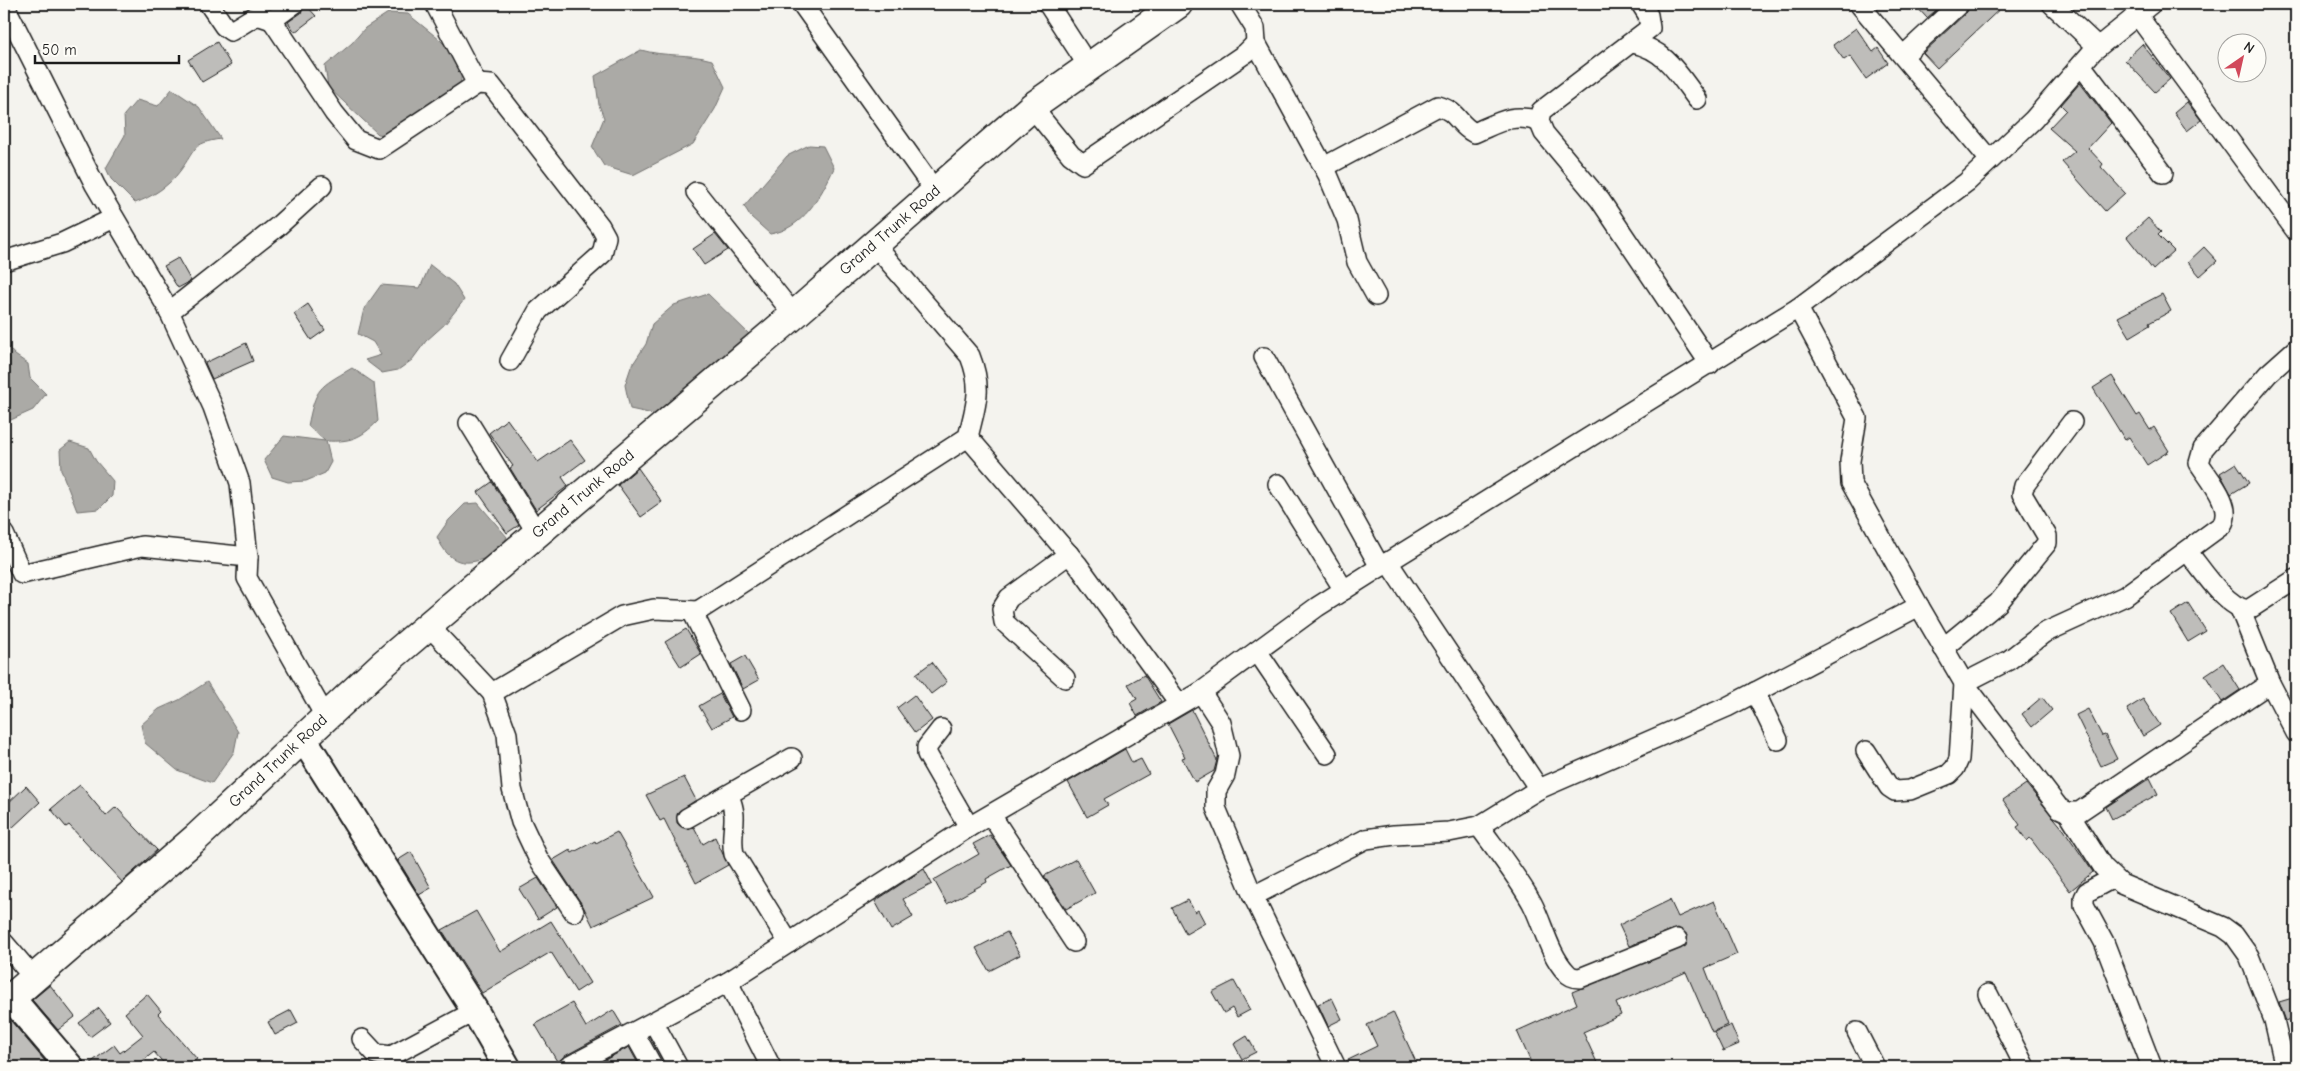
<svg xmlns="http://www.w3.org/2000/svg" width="2300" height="1071" viewBox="0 0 2300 1071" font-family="'Comic Neue',sans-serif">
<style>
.water{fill:#abaaa6;stroke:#72716f}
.building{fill:#bebdba;stroke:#1c1c1c}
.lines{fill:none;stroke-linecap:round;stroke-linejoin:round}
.street-casing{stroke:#1c1c1c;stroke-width:22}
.secondary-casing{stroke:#1c1c1c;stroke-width:30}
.primary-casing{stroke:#1c1c1c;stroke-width:31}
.street{stroke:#fdfcf7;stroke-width:19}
.secondary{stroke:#fdfcf7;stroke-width:26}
.primary{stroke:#fdfcf7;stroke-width:28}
.labels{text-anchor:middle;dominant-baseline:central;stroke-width:5;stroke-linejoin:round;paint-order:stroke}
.street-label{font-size:16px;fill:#1c1c1c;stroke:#fdfcf7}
</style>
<rect width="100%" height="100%" fill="#f4f3ee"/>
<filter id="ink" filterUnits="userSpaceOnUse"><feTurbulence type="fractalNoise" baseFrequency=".02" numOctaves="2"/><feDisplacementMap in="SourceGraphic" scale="10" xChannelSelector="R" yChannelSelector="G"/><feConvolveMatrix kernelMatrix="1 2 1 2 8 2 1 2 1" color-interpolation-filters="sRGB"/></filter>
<g filter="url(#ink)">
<g class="water">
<polygon points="388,13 408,14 440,40 464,64 459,89 394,136 378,134 328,87 325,66 352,43 365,28"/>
<path d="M641,50C665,57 688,53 712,60L725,87L715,109L693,144L633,175L604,166L592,147L604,118L599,105L595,76Z"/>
<path d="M172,89L199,107L221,139C191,143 196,150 180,171C169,186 152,197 135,203L111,179L106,168L125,135L124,115L137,100L158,106Z"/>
<path d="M809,145L823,146L834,168C821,196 803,229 770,234L751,217L744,206L787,156Z"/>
<polygon points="430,265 454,284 464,300 445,324 426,341 412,360 398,370 382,373 365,360 381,355 373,342 358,334 364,309 381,285 420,288"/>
<polygon points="708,294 750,335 658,415 630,409 625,385 631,367 646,344 652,324 674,305"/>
<polygon points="4,343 15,355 28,364 30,378 46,394 33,410 4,423"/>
<path d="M352,368L374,383L378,421C360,439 350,442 326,441L331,462L325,473L306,481L288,482L272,477L264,460L284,436L325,441L308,426C316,387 318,388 352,368Z"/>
<polygon points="70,442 89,448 96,461 113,481 112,496 99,509 77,511 61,470 60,450"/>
<path d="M478,503L507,537L499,553C470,565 452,570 437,537L449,520L465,504Z"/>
<polygon points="207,682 238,732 234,752 212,783 177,770 145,743 141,725 159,709 179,700"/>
</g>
<g class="building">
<polygon points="305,4 316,16 295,32 288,22 301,13"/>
<polygon points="1914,4 1943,4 1927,18"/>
<polygon points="1970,4 2005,4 1937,68 1923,53 1967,12"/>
<polygon points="1856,28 1873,52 1878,48 1888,63 1866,79 1850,56 1844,60 1833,45"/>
<polygon points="217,42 231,65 202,82 188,60"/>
<polygon points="2142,44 2170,79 2155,92 2125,60"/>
<polygon points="2080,83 2111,123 2088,148 2103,164 2101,167 2125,193 2105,211 2062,162 2075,151 2049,128 2066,110 2061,105"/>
<polygon points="2187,102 2201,120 2187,131 2174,113"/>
<polygon points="2148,218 2161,232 2158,235 2174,251 2153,270 2127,237"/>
<polygon points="715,234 728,250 704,265 693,249"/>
<polygon points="2204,247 2217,261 2200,276 2188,262"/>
<polygon points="178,258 191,281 178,288 164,266"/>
<polygon points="2162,294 2171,311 2149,323 2150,325 2130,337 2118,317"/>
<polygon points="308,304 325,330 311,340 294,314"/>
<polygon points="246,343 253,361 212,379 205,363"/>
<polygon points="2112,376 2137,416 2140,414 2150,430 2154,427 2169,451 2147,465 2129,437 2125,440 2093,388"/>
<polygon points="507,419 538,462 570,440 585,460 562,477 568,486 536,510 510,468 513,466 489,433"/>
<polygon points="2236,463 2249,483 2231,494 2220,473"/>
<polygon points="638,468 662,502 641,517 618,485"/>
<polygon points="492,482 519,525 507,533 478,492"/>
<polygon points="2188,603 2206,631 2188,642 2171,614"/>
<polygon points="686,629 701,654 681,667 665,642"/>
<polygon points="745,656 759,680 743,689 731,664"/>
<polygon points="932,662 947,682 931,694 916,674"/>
<polygon points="2223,663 2240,690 2222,702 2205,675"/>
<polygon points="1144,675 1161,702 1137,716 1130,703 1137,699 1128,684"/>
<polygon points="720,694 732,717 712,728 699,706"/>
<polygon points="914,695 932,720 915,733 897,708"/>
<polygon points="2042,697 2052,710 2032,727 2022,714"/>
<polygon points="2143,699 2160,725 2143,736 2127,709"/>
<polygon points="2088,709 2102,736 2105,735 2117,759 2101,766 2076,715"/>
<polygon points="1192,710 1217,760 1214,771 1195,782 1182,758 1185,757 1168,724"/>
<polygon points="1125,749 1132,763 1141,759 1149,774 1104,799 1108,805 1087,817 1068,782"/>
<polygon points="684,777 696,800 678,812 677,823 686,829 694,827 703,844 715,837 728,865 696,883 664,819 660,821 646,795"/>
<polygon points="2150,778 2158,794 2112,819 2106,807"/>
<polygon points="2026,784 2064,830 2093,872 2070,891 2030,838 2027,841 2017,827 2020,825 2003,800"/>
<polygon points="80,785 106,816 116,807 157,850 122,882 69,825 66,827 51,809"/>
<polygon points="26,786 40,802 12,828 4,820 4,807"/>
<polygon points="617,832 654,897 593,926 583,906 553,860 570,850 572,853 595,841 596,843"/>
<polygon points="990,835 1011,865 986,879 987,882 947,904 934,880 979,854 973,844"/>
<polygon points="411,852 431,888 419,895 398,860"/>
<polygon points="1076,859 1095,893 1066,909 1044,876"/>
<polygon points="924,869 932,884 903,899 913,917 891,930 875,901"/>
<polygon points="538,878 557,907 538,919 519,889"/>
<polygon points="1188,900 1195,912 1198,910 1205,923 1186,934 1172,908"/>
<polygon points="1670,900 1678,917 1714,901 1737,954 1705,968 1727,1025 1712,1032 1686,972 1616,1003 1621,1015 1583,1032 1599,1067 1533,1067 1517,1031 1577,1004 1572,992 1686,946 1688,935 1678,928 1629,946 1619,925"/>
<polygon points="476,911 500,952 551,921 590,983 576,992 551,952 482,993 442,930"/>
<polygon points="1007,932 1020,955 989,971 976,948"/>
<polygon points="1234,981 1250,1010 1237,1017 1232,1008 1224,1013 1212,992"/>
<polygon points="50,985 75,1017 58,1030 32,1000"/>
<polygon points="147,994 161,1011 158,1014 197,1059 187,1067 167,1067 154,1052 135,1067 85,1067 114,1045 120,1053 143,1035 125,1013"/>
<polygon points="2296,997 2296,1017 2286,1021 2279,1002"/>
<polygon points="1332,998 1342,1019 1328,1026 1318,1004"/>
<polygon points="572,1003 586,1027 613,1010 622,1025 563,1057 558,1063 535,1024"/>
<polygon points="99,1008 110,1022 90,1037 79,1023"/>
<polygon points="291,1010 298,1023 275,1035 268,1022"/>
<polygon points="1393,1012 1416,1062 1405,1067 1347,1067 1346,1061 1377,1046 1367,1025"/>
<polygon points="11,1021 50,1067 4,1067 4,1027"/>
<polygon points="1731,1025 1739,1044 1723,1051 1714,1032"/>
<polygon points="1247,1036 1256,1052 1242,1059 1234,1044"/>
<polygon points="629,1047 640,1067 592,1067"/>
</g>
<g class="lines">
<defs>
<g id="street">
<polyline points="4,4 95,185 167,307 213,407 240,483 248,557 247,578 325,716"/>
<polyline points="209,4 224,26 231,31 257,15 272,20"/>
<polyline points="294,4 272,20 334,113 356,140 379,149 477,84 491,85 600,226 606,237 602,254 538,311 510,361"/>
<polyline points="435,4 477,84"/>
<polyline points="802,4 935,191"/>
<polyline points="1048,4 1089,67"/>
<polyline points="1240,4 1255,28 1256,43 1328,175 1347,220 1357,262 1376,296"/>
<polyline points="1641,4 1648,15 1650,28 1541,111 1539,121 1544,133 1600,200 1710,364"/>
<polyline points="1859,4 1989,159"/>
<polyline points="2052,4 2098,47"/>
<polyline points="2138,16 2296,231"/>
<path d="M1633,43C1666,50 1678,74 1697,99"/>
<polyline points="1903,56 1959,4"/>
<polyline points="2081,65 2163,173"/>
<polyline points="1032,107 1071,155 1083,164 1246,53 1256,43"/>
<path d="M1324,167L1438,106C1459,112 1456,123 1474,133C1500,122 1511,113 1539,121"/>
<polyline points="696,192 794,315"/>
<polyline points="4,261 62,243 114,218"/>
<polyline points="1798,308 1967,182 2033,120 2093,51 2151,4"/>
<polyline points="169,312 277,227 322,186"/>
<polyline points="1264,357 1380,567"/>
<polyline points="469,423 537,533"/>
<polyline points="968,437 1078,565 1179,704"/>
<polyline points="1278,484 1344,590"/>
<polyline points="4,534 22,574 142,546 248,557"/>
<path d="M2187,551C2202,569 2225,607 2248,610L2296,579"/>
<polyline points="1388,562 1539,789"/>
<polyline points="2240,609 2270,683 2296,733"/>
<polyline points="692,611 741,710"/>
<polyline points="428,625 492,693 507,734 512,789 521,822 538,858 574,912"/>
<polyline points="1943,648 1998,603 2047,543 2047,536 2022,494 2024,486 2072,422"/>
<polyline points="1257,651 1327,754"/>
<polyline points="1065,678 1004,622 1002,609 1009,598 1069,554"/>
<polyline points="1201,692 1221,723 1229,756 1225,775 1216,791 1216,808 1253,896 1336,1067"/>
<polyline points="1755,692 1778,740"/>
<path d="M492,693L622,616L654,609L698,611L968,437C976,404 983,389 970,356L874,244"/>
<polyline points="941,729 927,747 927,754 969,827"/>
<path d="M1866,751L1889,787L1895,791L1910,790L1949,774L1955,768L1959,759L1964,683L2009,660L2044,633L2125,596L2222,525C2234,506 2209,479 2199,463L2203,449L2268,374L2296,349"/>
<path d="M729,796C740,821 729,830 734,854L789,943"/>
<polyline points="2068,812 2103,867 2121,884 2223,927 2234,935 2249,956 2274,1020 2285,1067"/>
<polyline points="991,815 1074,942"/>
<polyline points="687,818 792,758"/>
<path d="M1479,826C1497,851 1517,876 1532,903C1543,924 1549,954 1566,972C1570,977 1574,978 1580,978L1677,939"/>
<polyline points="2113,878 2087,892 2084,898 2084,905 2104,942 2152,1067"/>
<polyline points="1253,896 1366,839 1394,835 1449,832 1479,826 1539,789 1727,707 1919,606"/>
<polyline points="4,943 34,978"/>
<polyline points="728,982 771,1067"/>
<polyline points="1988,994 2025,1067"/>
<polyline points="654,1023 678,1067"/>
<polyline points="1857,1032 1875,1067"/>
<polyline points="634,1033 653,1067"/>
<polyline points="362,1039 376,1054 391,1056 475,1011"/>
<polyline points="568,1067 728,982 969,827 1201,692 1317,607 1388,562 1798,308 1857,418 1850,461 1851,483 1919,606 1964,683 2059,808 2068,812 2079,812 2270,683"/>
</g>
<g id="secondary">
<polyline points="303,738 475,1011 507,1067"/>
<polyline points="11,998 70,1067"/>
</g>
<polyline id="primary" points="4,1004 197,837 382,665 794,315 1032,107 1178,4"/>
</defs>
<use href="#street" class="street-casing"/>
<use href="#secondary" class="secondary-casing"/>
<use href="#primary" class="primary-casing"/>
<use href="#street" class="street"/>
<use href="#secondary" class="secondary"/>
<use href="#primary" class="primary"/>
</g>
</g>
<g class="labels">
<g class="street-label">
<text transform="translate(890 230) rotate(-41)">Grand Trunk Road</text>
<text transform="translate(583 494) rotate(-40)">Grand Trunk Road</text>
<text transform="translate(278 761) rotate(-43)">Grand Trunk Road</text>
</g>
</g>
<rect width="2300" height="1071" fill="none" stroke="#fdfcf7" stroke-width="20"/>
<rect x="10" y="10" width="2280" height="1051" fill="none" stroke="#1c1c1c" stroke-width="2" filter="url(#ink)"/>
<g transform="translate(2242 58) rotate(34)"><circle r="24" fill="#fdfcf7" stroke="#a3a29f"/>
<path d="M0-4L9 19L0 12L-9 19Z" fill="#d1495b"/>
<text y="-8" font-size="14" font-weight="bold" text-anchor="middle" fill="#1c1c1c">N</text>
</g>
<path d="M35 55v8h144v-8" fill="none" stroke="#1c1c1c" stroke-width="2.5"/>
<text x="42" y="55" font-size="15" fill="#1c1c1c" stroke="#fdfcf7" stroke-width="4" paint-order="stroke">50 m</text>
</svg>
